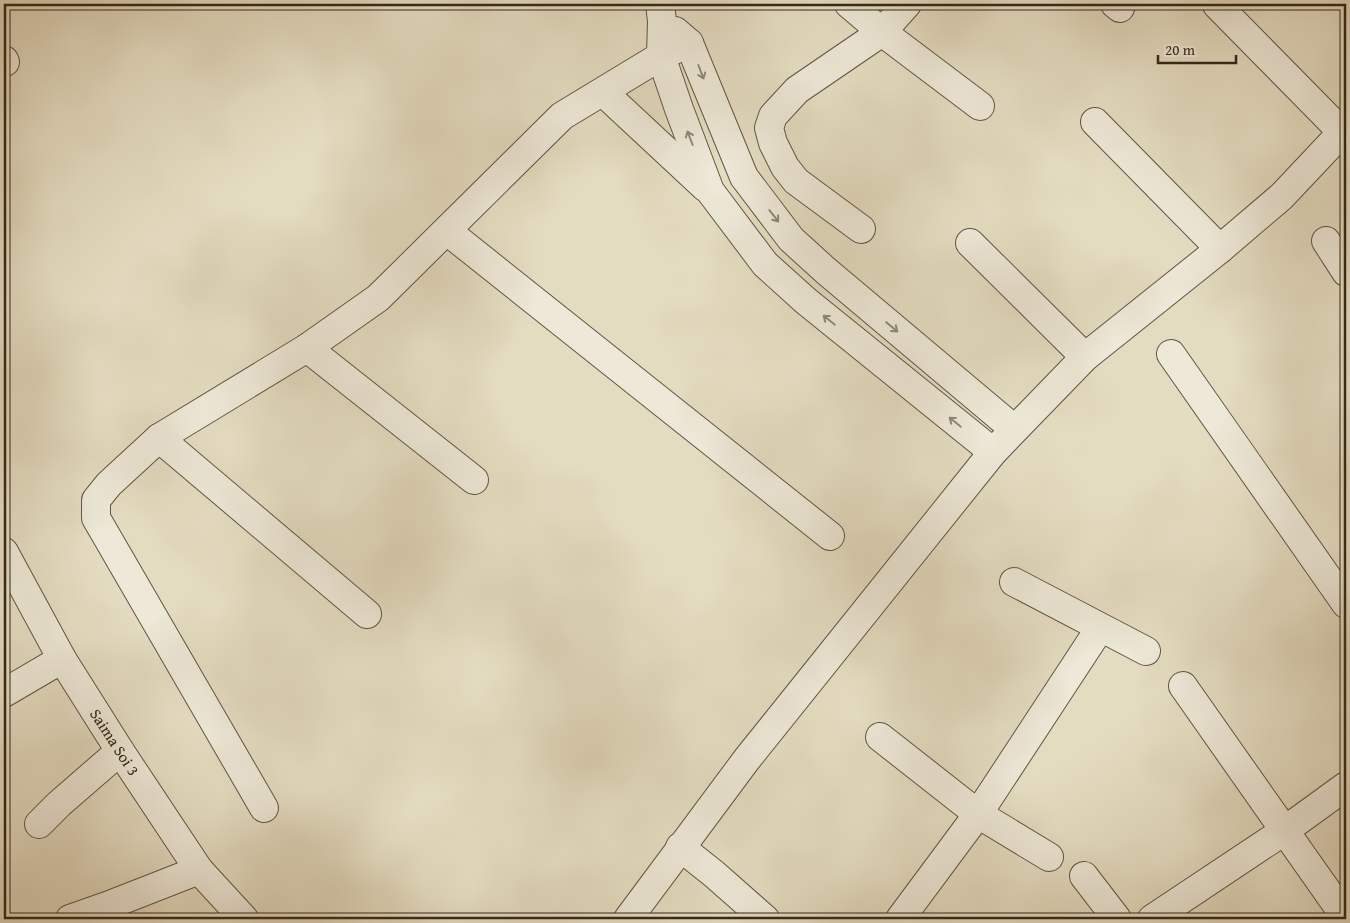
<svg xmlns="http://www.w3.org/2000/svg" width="1350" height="923" viewBox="0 0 1350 923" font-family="'Gentium Book Plus',serif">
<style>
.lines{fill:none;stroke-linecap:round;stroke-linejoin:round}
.minor-casing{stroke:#605544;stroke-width:30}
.minor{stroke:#ede8d7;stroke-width:28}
.oneway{stroke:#908878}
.labels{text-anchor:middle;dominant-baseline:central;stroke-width:4;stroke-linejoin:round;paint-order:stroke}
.street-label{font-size:16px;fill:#34281a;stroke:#ede8d7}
</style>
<rect width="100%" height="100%" fill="#e4dcc1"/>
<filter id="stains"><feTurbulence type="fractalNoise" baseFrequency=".004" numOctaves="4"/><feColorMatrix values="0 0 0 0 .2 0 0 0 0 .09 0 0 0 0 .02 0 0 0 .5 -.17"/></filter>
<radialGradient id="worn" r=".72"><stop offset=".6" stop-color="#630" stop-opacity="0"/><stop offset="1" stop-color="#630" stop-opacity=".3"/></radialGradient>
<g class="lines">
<defs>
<g id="minor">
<polyline points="660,4 662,21 661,56 679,109 710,191 765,264 806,301 993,452"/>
<polyline points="849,4 882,32 980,106"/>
<polyline points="1115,4 1120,8"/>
<polyline points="1217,5 1343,133"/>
<polyline points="675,31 689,43 744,177 791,239 825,270 1014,429"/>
<polyline points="4,60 5,62"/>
<polyline points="603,92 705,187"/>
<polyline points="1095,122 1220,249"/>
<polyline points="861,229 796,181 785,167 773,143 769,128 773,116 797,90 882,32 907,4"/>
<polyline points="447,231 830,536"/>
<polyline points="1326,241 1346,272"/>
<polyline points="970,243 1085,357"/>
<polyline points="307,348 474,480"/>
<polyline points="1171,354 1346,604"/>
<polyline points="159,438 367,614"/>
<polyline points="4,552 62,659 120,751 199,870 244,919"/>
<polyline points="1014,582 1146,651"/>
<polyline points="1183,686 1346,918"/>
<polyline points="4,693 62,659"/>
<polyline points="880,737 978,814 1049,857"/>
<polyline points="264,808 96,518 96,500 109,484 159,438 307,348 378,298 562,116 661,56 689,43"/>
<polyline points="39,824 59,804 120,751"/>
<polyline points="680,847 714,874 765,919"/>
<polyline points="1084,876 1117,919"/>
<polyline points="70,919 107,906 199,870"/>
<polyline points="628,919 747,759 993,452 1085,357 1220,249 1282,196 1346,128"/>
<polyline points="900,919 978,814 1100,628"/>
<polyline points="1152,919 1284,831 1346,786"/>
</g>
</defs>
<use href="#minor" class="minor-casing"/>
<use href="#minor" class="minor"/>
</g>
<defs><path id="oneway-shaft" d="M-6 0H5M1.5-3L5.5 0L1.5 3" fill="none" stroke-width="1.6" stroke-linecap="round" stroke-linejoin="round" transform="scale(1.25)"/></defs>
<g class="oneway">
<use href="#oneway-shaft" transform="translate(701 72) rotate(69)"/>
<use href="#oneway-shaft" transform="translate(690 138) rotate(-111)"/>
<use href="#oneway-shaft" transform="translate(774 216) rotate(52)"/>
<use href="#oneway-shaft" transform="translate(829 320) rotate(-141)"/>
<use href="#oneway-shaft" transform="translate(892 327) rotate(40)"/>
<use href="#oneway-shaft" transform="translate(955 422) rotate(-141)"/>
</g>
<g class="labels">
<g class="street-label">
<text transform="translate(115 742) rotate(57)">Saima Soi 3</text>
</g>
</g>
<rect width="1350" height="923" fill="none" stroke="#e4dcc1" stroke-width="20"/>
<rect x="5" y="5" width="1340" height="913" fill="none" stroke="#34281a" stroke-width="2.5"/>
<rect x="10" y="10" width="1330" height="903" fill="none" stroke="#34281a"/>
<path d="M1158 55v8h78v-8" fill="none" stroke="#34281a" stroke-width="2.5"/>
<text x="1165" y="55" font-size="15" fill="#34281a" stroke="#ede8d7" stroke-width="4" paint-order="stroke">20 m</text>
<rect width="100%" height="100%" filter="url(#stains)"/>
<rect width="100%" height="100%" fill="url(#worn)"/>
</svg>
